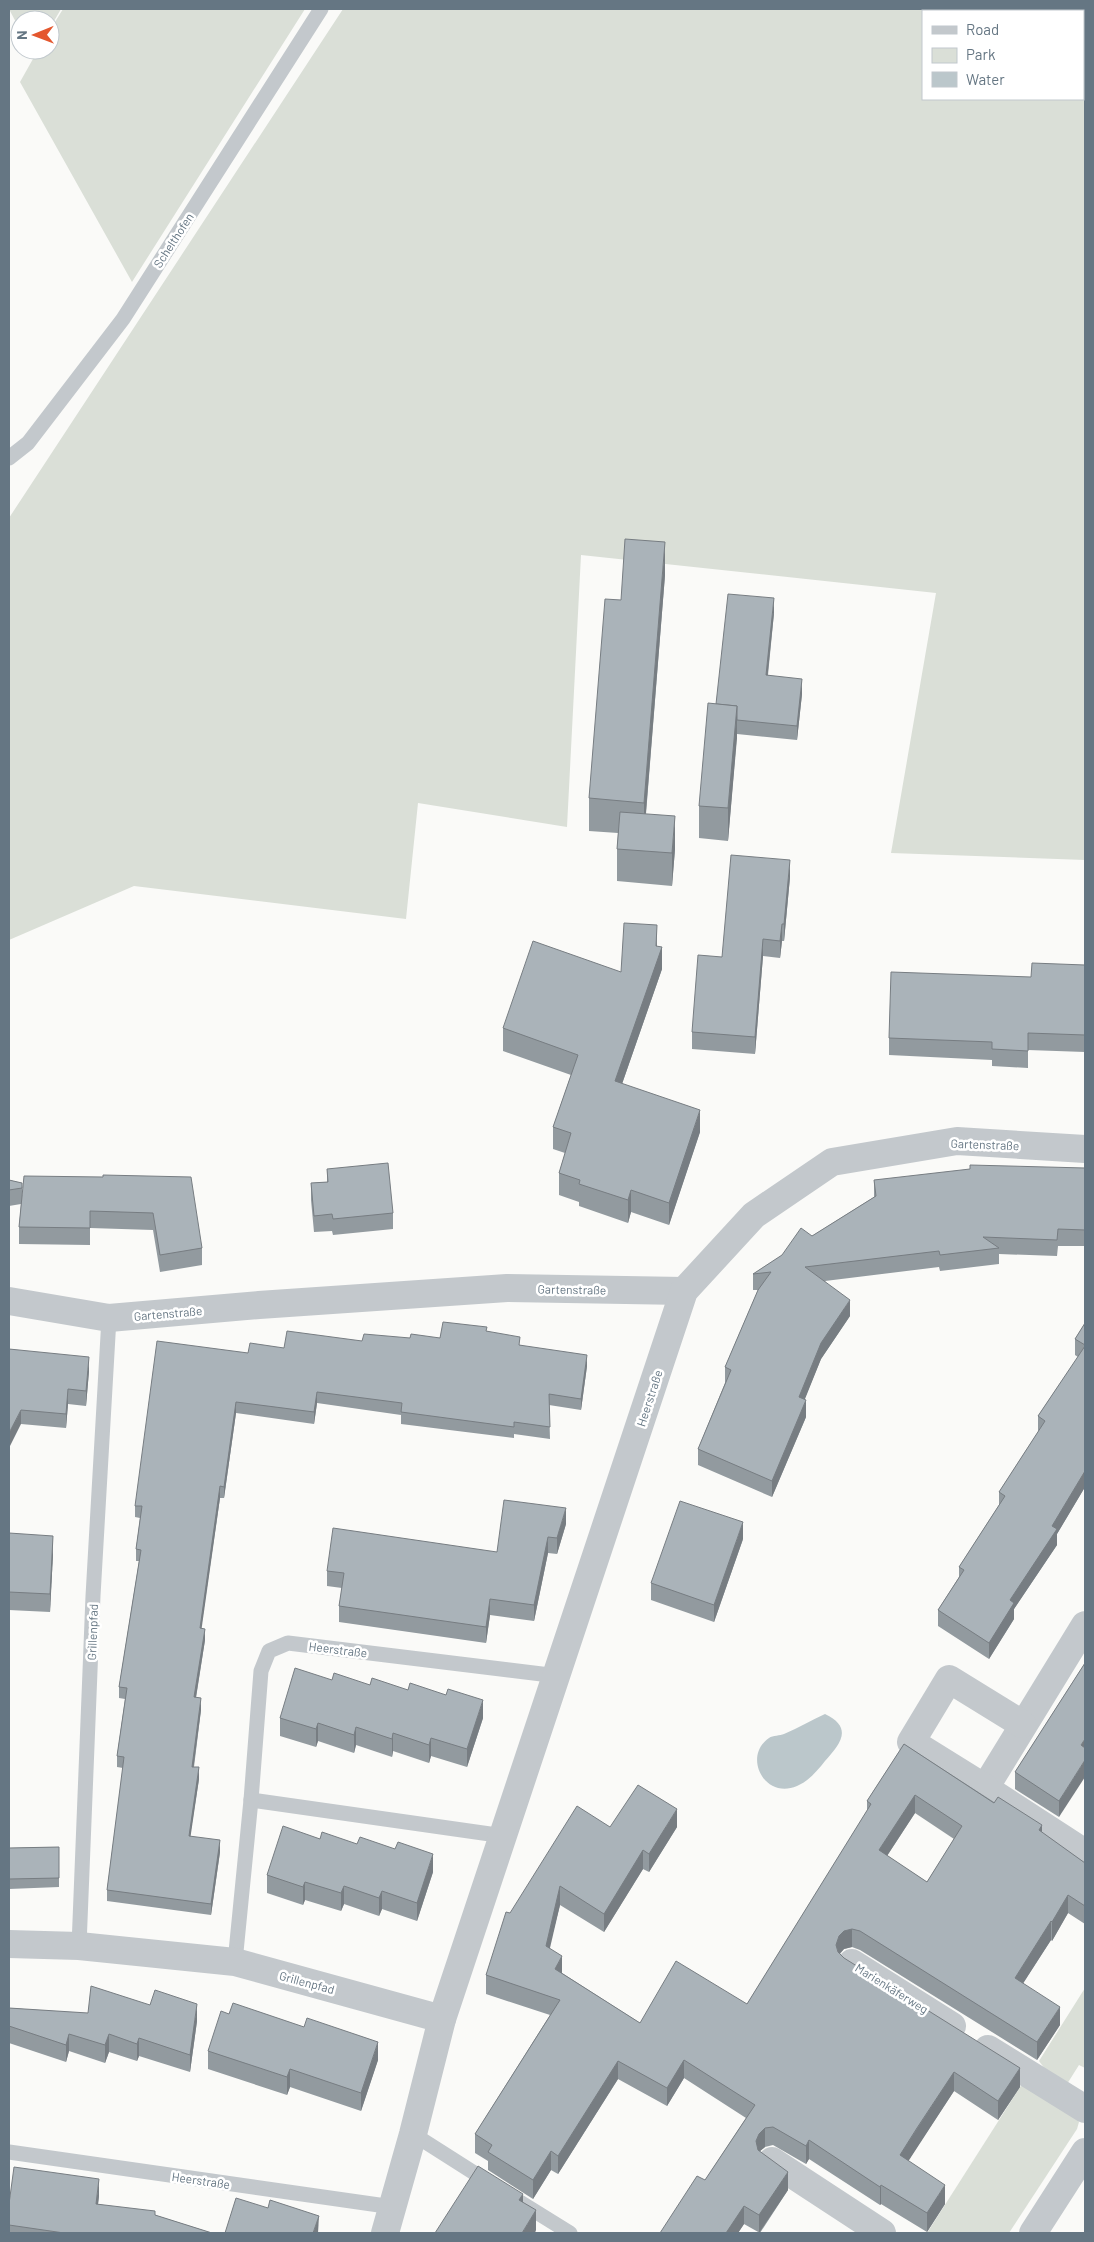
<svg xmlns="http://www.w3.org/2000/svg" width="1094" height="2242" viewBox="0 0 1094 2242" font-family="Barlow,sans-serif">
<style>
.green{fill:#dadfd7;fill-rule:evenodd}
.water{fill:#bbc7cb}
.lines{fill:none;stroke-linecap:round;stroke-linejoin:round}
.lane{stroke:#c3c8cc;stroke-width:15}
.street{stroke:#c3c8cc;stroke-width:28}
.wall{fill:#929a9f;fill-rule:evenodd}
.shaded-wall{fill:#777d82}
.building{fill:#aab3b9;stroke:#777d82;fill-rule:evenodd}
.labels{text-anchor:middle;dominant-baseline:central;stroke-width:5;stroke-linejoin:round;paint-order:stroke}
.street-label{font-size:12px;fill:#657683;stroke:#fff}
</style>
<rect width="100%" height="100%" fill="#fafaf8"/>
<g class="green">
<polygon points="9,9 61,9 50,28 50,20 20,20 20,30"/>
<polygon points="63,9 305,9 132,282 20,82 38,50 50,50 50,30"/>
<path d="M343,9H1085V860L891,853L936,593L581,555L567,827L418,803L406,919L134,886L9,940V518ZM923,11H1083V99H923Z"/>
<polygon points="1085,1988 1085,2068 1079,2065 1067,2084 1045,2069 1039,2061"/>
<polygon points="1022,2084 1076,2115 1079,2122 1077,2129 1009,2233 927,2233"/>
</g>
<path class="water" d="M825,1714C854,1728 840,1744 825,1761C817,1771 809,1781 797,1786C765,1800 742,1757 769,1738C773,1735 780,1736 784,1734C798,1728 812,1720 825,1714Z"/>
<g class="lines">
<g class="lane">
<polyline points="9,458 28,443 123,319 321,9"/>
<polyline points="504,1836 251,1800 261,1671 269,1651 288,1643 558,1676"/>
<polyline points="79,1946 93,1596 109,1318"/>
<polyline points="235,1962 251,1800"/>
<polyline points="413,2134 490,2183"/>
<polyline points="9,2152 393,2207"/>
<polyline points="520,2202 570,2233"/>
</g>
<g class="street">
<polyline points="9,1301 109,1318 259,1305 507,1288 684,1291"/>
<polyline points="1085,1625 985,1788 1085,1853"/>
<polyline points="985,1788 911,1742 949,1679 1022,1724"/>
<polyline points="9,1944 79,1946 235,1962 442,2019"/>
<polyline points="852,1963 952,2026"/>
<polyline points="988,2049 1085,2109"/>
<polyline points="772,2161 882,2233"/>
<polyline points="385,2233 413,2134 442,2019 684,1291 754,1215 832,1162 957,1141 1085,1149"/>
<polyline points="1033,2233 1085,2152"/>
</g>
</g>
<g class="wall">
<polygon points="665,575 646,814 675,849 672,886 617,881 617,849 618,833 589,831 589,798 621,600"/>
<polygon points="774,613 768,675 802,694 797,740 737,734 728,841 699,838 699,806 716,704"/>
<polygon points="790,877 784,941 782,941 780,958 763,956 755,1054 692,1049 692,1032 722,957"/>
<polygon points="657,946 662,969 622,1084 700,1132 669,1225 631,1212 628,1223 579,1206 579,1202 559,1195 559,1173 565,1153 553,1149 553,1127 571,1075 503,1051 503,1028 621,972"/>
<polygon points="1085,965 1085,1052 1028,1050 1028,1068 992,1066 992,1060 889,1055 889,1038 1031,977"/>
<polygon points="1085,1168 1085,1246 1058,1246 1057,1256 999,1254 999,1264 940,1271 939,1267 825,1281 850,1316 821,1359 804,1400 806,1417 772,1497 698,1465 698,1449 725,1383 725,1367 758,1290 753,1290 753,1274 812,1236 874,1197 874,1180"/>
<polygon points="327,1169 393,1213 393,1229 333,1235 332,1231 314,1232 311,1200 311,1183 327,1182"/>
<polygon points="103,1177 202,1248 202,1265 160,1272 153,1230 90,1228 90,1245 19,1244 19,1227 21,1204 9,1206 9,1180 22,1183 22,1195"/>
<polygon points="1085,1323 1085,1487 1057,1534 1057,1545 1014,1609 1014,1619 989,1659 938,1626 938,1610 959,1577 959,1567 999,1505 999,1492 1038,1432 1038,1416 1078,1357 1075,1355 1075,1339"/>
<polygon points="487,1331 520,1345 587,1366 581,1410 549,1405 550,1439 514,1434 514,1438 401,1424 401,1415 317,1403 314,1424 236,1413 224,1498 220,1498 201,1628 205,1640 196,1698 201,1710 194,1767 199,1779 190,1836 220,1852 211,1915 107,1901 107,1890 123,1768 117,1767 117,1756 125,1699 119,1698 119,1687 139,1561 136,1561 136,1549 140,1518 135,1517 135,1506 248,1353 284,1348 362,1341 410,1338 440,1338"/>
<polygon points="9,1349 89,1371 86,1406 68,1404 66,1428 21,1424"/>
<polygon points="566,1524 557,1554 548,1553 534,1621 490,1615 486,1643 339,1622 339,1606 342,1588 327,1586 327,1571 497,1552"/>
<polygon points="9,1533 53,1554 50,1612 9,1610"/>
<polygon points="743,1539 714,1622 651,1600 651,1583"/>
<polygon points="1085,1663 1059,1817 1015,1789 1015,1772"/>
<polygon points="332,1680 370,1685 483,1718 467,1767 431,1756 429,1763 393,1751 392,1757 356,1745 354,1753 318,1741 316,1747 280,1736 280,1718"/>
<path d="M904,1744L1042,1833L1085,1863V1924L1068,1913L1052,1941L1051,1940L1023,1983L1060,2025L1037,2060L860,1950L852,1947L844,1949L840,1954L844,1958L1020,2087L998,2120L954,2091L917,2147L908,2161L945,2204L927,2232L881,2204L880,2205L809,2159L806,2164L773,2145L765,2147L760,2151L788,2190L760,2233L744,2224L738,2233H660L705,2180L746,2118L684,2078L667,2106L618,2079L558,2174L551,2170L533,2199L488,2170V2161L475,2153V2134L550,2015L486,1994V1975L510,1913L610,1827H677L649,1872L643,1869L604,1932L560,1905L549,1948L562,1973L640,2023L747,2004L867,1811V1801ZM915,1813L954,1839L927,1882L887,1856Z"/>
<polygon points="320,1839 433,1872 417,1921 382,1909 379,1916 344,1904 341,1911 305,1900 303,1905 267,1893 267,1875"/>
<polygon points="59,1847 59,1887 9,1889 9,1848"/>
<polygon points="9,2008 197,2021 190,2072 139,2056 137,2061 109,2052 105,2063 69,2051 66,2062 9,2043"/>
<polygon points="208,2051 378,2060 361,2111 290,2087 287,2095 208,2069"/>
<polygon points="99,2196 98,2204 155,2215 212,2233 9,2233 9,2204"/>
</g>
<g class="shaded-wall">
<polygon points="665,542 665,575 644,836 644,803"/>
<polygon points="774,598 774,613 766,690 766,675"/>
<polygon points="802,679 802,694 797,740 797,726"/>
<polygon points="737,706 737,738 728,841 728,808"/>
<polygon points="675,816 675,849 672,886 672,853"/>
<polygon points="790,860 790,877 784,941 784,924"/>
<polygon points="782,924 782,941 780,958 780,941"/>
<polygon points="657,925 657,947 662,947 662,969 615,1104 615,1081 656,946"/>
<polygon points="763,939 763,956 755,1054 755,1037"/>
<polygon points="700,1110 700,1132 669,1225 669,1203"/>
<polygon points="631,1190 631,1212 628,1223 628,1200"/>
<polygon points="850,1300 850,1316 821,1359 799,1414 799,1397 821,1343"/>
<polygon points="587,1355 587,1366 581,1410 581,1399"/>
<polygon points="89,1357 89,1371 86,1406 86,1391"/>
<polygon points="68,1389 68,1404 66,1428 66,1414"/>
<polygon points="317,1392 317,1403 314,1424 314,1412"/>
<polygon points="806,1400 806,1417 772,1497 772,1481"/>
<polygon points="236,1402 236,1413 224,1498 224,1487"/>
<polygon points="21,1410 21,1424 9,1448 9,1433"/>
<polygon points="1085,1471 1085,1487 1057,1534 1057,1545 1014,1609 1014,1619 989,1659 989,1643 1010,1600 1052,1526"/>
<polygon points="220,1486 220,1498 200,1640 200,1628"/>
<polygon points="566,1508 566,1524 557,1554 557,1538"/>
<polygon points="743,1522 743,1539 714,1622 714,1605"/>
<polygon points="53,1536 53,1554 50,1612 50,1594"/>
<polygon points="548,1537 548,1553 534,1621 534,1605"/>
<polygon points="490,1599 490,1615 486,1643 486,1627"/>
<polygon points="205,1629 205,1640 194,1709 194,1697"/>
<polygon points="201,1698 201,1710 192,1778 192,1767"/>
<polygon points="483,1700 483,1718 467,1767 467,1749"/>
<polygon points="318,1723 318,1741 316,1747 316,1729"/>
<polygon points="356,1727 356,1745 354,1753 354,1735"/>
<polygon points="393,1733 393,1751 392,1757 392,1739"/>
<polygon points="431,1738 431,1756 429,1763 429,1745"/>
<polygon points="1085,1739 1085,1756 1081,1745"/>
<polygon points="1085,1760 1085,1777 1059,1817 1059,1801"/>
<polygon points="199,1767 199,1779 189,1847 189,1836"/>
<polygon points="915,1795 915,1813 879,1868 879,1850"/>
<polygon points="677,1809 677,1827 649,1872 649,1854"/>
<polygon points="1042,1825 1042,1844 1039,1830"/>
<polygon points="220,1840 220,1852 211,1915 211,1904"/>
<polygon points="643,1850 643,1869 604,1932 604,1914"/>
<polygon points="433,1854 433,1872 417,1921 417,1903"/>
<polygon points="305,1882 305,1900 303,1905 303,1887"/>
<polygon points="344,1886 344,1904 341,1911 341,1893"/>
<polygon points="560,1886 560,1905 546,1965 546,1946"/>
<polygon points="382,1891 382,1909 379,1916 379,1898"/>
<polygon points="1068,1895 1068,1913 1052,1941 1052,1922"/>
<polygon points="1051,1921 1051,1940 1015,1996 1015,1978"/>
<polygon points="852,1929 852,1947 844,1949 839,1954 836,1945 839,1936 844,1931"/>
<polygon points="562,1956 562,1975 555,1969"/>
<polygon points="197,2004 197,2021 190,2072 190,2055"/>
<polygon points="1060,2007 1060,2025 1037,2060 1037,2042"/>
<polygon points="69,2034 69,2051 66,2062 66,2045"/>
<polygon points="109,2034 109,2052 105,2063 105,2045"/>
<polygon points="139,2038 139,2056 137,2061 137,2044"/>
<polygon points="378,2042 378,2060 361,2111 361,2093"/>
<polygon points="684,2060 684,2078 667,2106 667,2088"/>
<polygon points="618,2061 618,2079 558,2174 558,2156"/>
<polygon points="1020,2068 1020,2087 998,2120 998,2101"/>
<polygon points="290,2069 290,2087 287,2095 287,2077"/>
<polygon points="954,2072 954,2091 900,2174 900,2155"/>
<polygon points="765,2128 765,2147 759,2152 756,2160 756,2141 759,2134"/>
<polygon points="809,2140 809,2159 806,2164 806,2146"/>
<polygon points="551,2151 551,2170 533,2199 533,2180"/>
<polygon points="788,2172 788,2190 759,2233 759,2215"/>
<polygon points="99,2179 99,2196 96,2220 96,2204"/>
<polygon points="881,2185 881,2204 880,2205 880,2187"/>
<polygon points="945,2185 945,2204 927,2232 927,2213"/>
<polygon points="523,2194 523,2214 519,2200"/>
<polygon points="744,2206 744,2224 738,2233 726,2233"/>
<polygon points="536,2210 536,2230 535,2233 522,2233"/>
<polygon points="319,2216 318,2233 313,2233"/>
</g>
<g class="building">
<polygon points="625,539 665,542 644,803 589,798 605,599 621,600"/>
<polygon points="728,594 774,598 766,675 802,679 797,726 737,720 737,706 716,704"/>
<polygon points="708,703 737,706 728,808 699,806"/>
<polygon points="620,812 675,816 672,853 617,849"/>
<polygon points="731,855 790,860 784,924 782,924 780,941 763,939 755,1037 692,1032 698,955 722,957"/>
<polygon points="624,923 657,925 656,946 662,947 615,1081 700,1110 669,1203 631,1190 628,1200 579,1184 580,1180 559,1173 571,1133 553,1127 578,1055 503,1028 533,941 621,972"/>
<polygon points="1032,963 1085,965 1085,1035 1028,1033 1028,1051 992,1049 992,1042 889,1038 891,972 1031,977"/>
<polygon points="388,1163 393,1213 333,1219 332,1214 314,1216 311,1183 328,1182 327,1169"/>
<polygon points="970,1165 1085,1168 1085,1230 1058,1229 1057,1240 983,1237 999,1248 940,1255 939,1251 805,1267 850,1300 821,1343 799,1397 806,1400 772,1481 698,1449 731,1370 725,1367 758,1290 771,1272 753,1274 782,1255 801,1228 812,1236 876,1196 874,1180 970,1169"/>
<polygon points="103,1175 191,1177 202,1248 160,1255 153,1213 90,1211 90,1228 19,1227 24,1176 103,1177"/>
<polygon points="9,1180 22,1183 22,1188 9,1190"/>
<polygon points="443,1322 487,1327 486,1331 520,1337 519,1345 587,1355 581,1399 549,1394 550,1427 514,1422 514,1427 401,1412 402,1403 317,1392 314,1412 236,1402 224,1487 220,1486 200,1628 205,1629 194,1697 201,1698 192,1767 199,1767 189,1836 220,1840 211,1904 107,1890 124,1757 117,1756 127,1688 119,1687 141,1550 136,1549 142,1506 135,1506 157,1341 248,1353 250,1343 284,1348 287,1331 362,1341 364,1334 410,1338 411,1334 440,1338"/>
<polygon points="1085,1323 1085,1345 1075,1339"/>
<polygon points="1085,1346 1085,1471 1052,1526 1057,1529 1010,1600 1014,1603 989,1643 938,1610 964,1570 959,1567 1005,1496 999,1492 1045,1421 1038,1416"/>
<polygon points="9,1349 89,1357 86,1391 68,1389 66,1414 21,1410 9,1433"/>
<polygon points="504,1500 566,1508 557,1538 548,1537 534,1605 490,1599 486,1627 339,1606 344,1573 327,1571 333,1528 497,1552"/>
<polygon points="680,1501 743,1522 714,1605 651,1583"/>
<polygon points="9,1533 53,1536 50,1594 9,1592"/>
<polygon points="1085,1663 1085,1739 1081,1745 1085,1748 1085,1760 1059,1801 1015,1772"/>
<polygon points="295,1668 332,1680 334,1673 370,1685 372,1678 408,1690 410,1683 446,1695 448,1689 483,1700 467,1749 431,1738 429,1745 393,1733 392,1739 356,1727 354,1735 318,1723 316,1729 280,1718"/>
<path d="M904,1744L994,1803L998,1797L1042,1825L1039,1830L1085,1863V1906L1068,1895L1052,1922L1051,1921L1015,1978L1060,2007L1037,2042L860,1931L852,1929L844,1931L839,1936L836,1945L838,1952L844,1958L1020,2068L998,2101L954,2072L917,2128L900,2155L945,2185L927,2213L881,2185L880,2187L809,2140L806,2146L773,2127L765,2128L759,2134L756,2141L758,2150L788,2172L759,2215L744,2206L726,2233H660L697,2176L705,2180L755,2105L684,2060L667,2088L618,2061L558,2156L551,2151L533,2180L488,2152L492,2145L475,2134L560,2000L486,1975L506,1912L510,1913L577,1806L610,1827L638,1785L677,1809L649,1854L643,1850L604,1914L560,1886L546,1946L562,1956L555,1969L640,2023L676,1961L747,2004L871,1804L867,1801ZM915,1795L962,1826L927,1882L879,1850Z"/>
<polygon points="283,1826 320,1839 322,1832 357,1844 360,1837 395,1849 398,1842 433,1854 417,1903 382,1891 379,1898 344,1886 341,1893 305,1882 303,1887 267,1875"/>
<polygon points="59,1847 59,1878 9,1879 9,1848"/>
<polygon points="91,1986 150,2005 155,1990 197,2004 190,2055 139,2038 137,2044 109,2034 105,2045 69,2034 66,2045 9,2026 9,2008 88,2013"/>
<polygon points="233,2003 304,2027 307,2018 378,2042 361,2093 290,2069 287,2077 208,2051 221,2011 229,2014"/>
<polygon points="478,2166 523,2194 519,2200 536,2210 522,2233 523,2233 435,2233"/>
<polygon points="14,2167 99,2179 96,2204 155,2211 155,2215 212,2233 64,2233 9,2225 9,2204"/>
<polygon points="236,2198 268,2208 270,2200 319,2216 313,2233 225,2233"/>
</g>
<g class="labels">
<g class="street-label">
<text transform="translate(173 240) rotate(-57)">Schelthofen</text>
<text transform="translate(985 1144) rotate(2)">Gartenstraße</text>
<text transform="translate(572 1289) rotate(1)">Gartenstraße</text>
<text transform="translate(168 1313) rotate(-5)">Gartenstraße</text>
<text transform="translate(649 1398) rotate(-72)">Heerstraße</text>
<text transform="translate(92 1632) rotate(-88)">Grillenpfad</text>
<text transform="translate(338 1649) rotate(7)">Heerstraße</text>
<text transform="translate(307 1982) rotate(15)">Grillenpfad</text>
<text transform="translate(892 1988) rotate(32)">Marienkäferweg</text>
<text transform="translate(201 2180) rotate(8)">Heerstraße</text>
</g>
</g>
<rect width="1094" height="2242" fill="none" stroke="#657683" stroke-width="20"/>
<rect x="922" y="10" width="162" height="90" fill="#ffffff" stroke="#c1c8cd"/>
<rect x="932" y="26" width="25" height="8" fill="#c3c8cc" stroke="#c1c8cd"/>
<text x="966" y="35" font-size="15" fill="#657683">Road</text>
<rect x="932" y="48" width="25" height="15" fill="#dadfd7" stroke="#c1c8cd"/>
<text x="966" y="60" font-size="15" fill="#657683">Park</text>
<rect x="932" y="72" width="25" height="15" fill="#bbc7cb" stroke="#c1c8cd"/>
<text x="966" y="85" font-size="15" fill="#657683">Water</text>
<g transform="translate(35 35) rotate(269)"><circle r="24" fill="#ffffff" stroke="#c1c8cd"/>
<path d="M0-4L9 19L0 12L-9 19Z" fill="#e4572e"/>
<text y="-8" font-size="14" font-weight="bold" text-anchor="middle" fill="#657683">N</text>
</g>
</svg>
